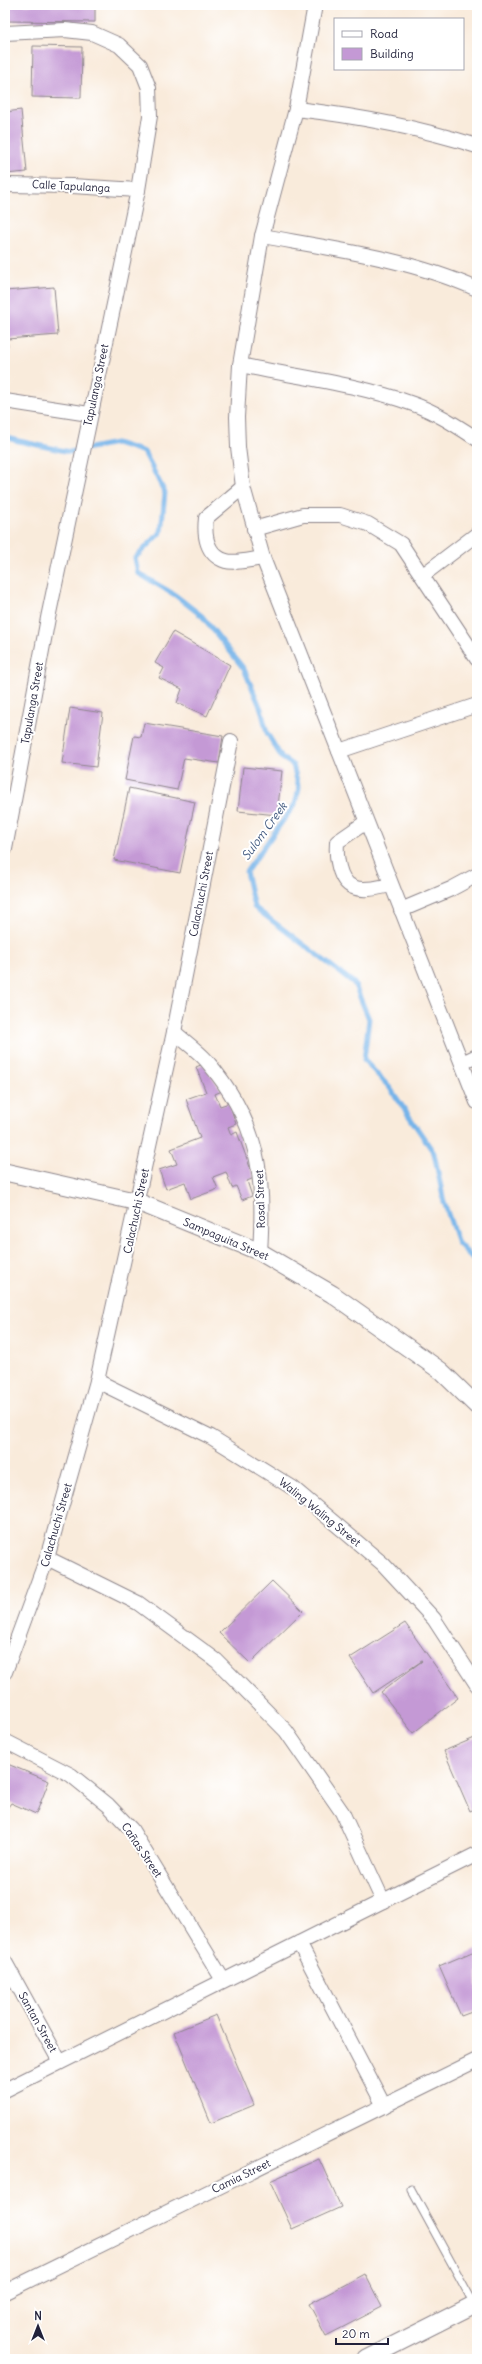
<svg xmlns="http://www.w3.org/2000/svg" width="482" height="2364" viewBox="0 0 482 2364" font-family="Delius,sans-serif">
<style>
.lines{fill:none;stroke-linecap:round;stroke-linejoin:round}
.stream{stroke:#76b4e9;stroke-width:5}
.building{fill:#c499d5}
.service-casing{stroke:#8e868b;stroke-width:9}
.minor-casing{stroke:#8e868b;stroke-width:16}
.tertiary-casing{stroke:#8e868b;stroke-width:19}
.service{stroke:#fff;stroke-width:7}
.minor{stroke:#fff;stroke-width:14}
.tertiary{stroke:#fff;stroke-width:17}
.labels{text-anchor:middle;dominant-baseline:central;stroke-width:4;stroke-linejoin:round;paint-order:stroke}
.street-label{font-size:11px;fill:#22223b;stroke:#fff}
.water-label{font-size:12px;font-style:italic;fill:#445c81;stroke:#fff}
</style>
<rect width="100%" height="100%" fill="#fff"/>
<filter id="ink" filterUnits="userSpaceOnUse"><feTurbulence type="fractalNoise" baseFrequency=".025" numOctaves="2"/><feDisplacementMap in="SourceGraphic" scale="8" xChannelSelector="R" yChannelSelector="G"/><feConvolveMatrix kernelMatrix="1 2 1 2 8 2 1 2 1" color-interpolation-filters="sRGB"/></filter>
<filter id="wash" filterUnits="userSpaceOnUse"><feTurbulence type="fractalNoise" baseFrequency=".012" numOctaves="4" result="noise"/><feDisplacementMap in="SourceGraphic" scale="16" xChannelSelector="R" yChannelSelector="G"/><feGaussianBlur stdDeviation="0.9" result="paint"/><feColorMatrix in="noise" values="0 0 0 0 0 0 0 0 0 0 0 0 0 0 0 0 0 1.4 0 .05"/><feComposite in="paint" operator="in"/></filter>
<g filter="url(#wash)">
<rect width="100%" height="100%" fill="#f9ebdb"/>
<g class="lines">
<polyline class="stream" points="5,436 14,440 70,452 116,443 144,452 165,493 161,532 135,558 138,573 175,595 202,616 244,669 261,709 267,733 282,758 293,765 299,788 295,804 246,872 254,907 354,983 369,1019 364,1060 390,1088 434,1153 444,1202 458,1243 477,1263"/>
</g>
<g id="blocks">
<g class="building">
<polygon points="5,5 95,5 95,22 5,21"/>
<polygon points="33,46 82,47 81,98 32,97"/>
<polygon points="21,110 27,172 5,174 5,112"/>
<polygon points="54,287 58,335 7,339 8,346 5,346 5,291"/>
<polygon points="173,632 230,665 207,716 177,703 182,689 159,678 164,668 155,663"/>
<polygon points="70,708 103,713 96,767 62,763"/>
<polygon points="144,723 223,736 219,763 184,758 177,790 125,780 134,736 141,737"/>
<polygon points="243,767 282,771 277,815 238,811"/>
<polygon points="129,788 195,802 180,873 114,860"/>
<polygon points="203,1064 222,1091 215,1094 220,1106 229,1103 236,1124 228,1127 231,1135 237,1132 254,1178 247,1181 252,1196 242,1200 236,1186 232,1188 226,1172 213,1177 218,1189 191,1199 185,1182 166,1189 159,1170 177,1164 171,1149 200,1138 186,1099 206,1092 196,1067"/>
<polygon points="272,1581 303,1611 250,1663 219,1633"/>
<polygon points="405,1623 458,1698 413,1733 381,1692 422,1661 373,1693 350,1658"/>
<polygon points="477,1737 477,1808 470,1811 444,1751"/>
<polygon points="5,1763 49,1781 36,1814 11,1803 5,1811"/>
<polygon points="477,1950 477,2010 461,2016 439,1966"/>
<polygon points="216,2015 254,2105 211,2123 174,2032"/>
<polygon points="319,2159 341,2207 292,2229 270,2181"/>
<polygon points="365,2274 382,2307 326,2336 309,2304"/>
</g>
</g>
</g>
<g filter="url(#ink)">
<use href="#blocks" fill-opacity="0" stroke="#8e868b" stroke-width="1"/>
<g class="lines">
<defs>
<polyline id="service" points="411,2189 474,2304"/>
<g id="minor">
<polyline points="315,5 296,109 262,236 240,365 237,417 238,447 243,487 263,558 477,1102"/>
<polyline points="5,33 65,30 92,33 119,45 140,65 149,88 150,116 138,190 48,618 5,849"/>
<path d="M296,109C358,116 417,127 477,146"/>
<polyline points="5,185 72,186 138,190"/>
<path d="M262,236C334,249 410,259 477,289"/>
<path d="M240,365C297,377 358,384 413,404C436,412 457,426 477,439"/>
<polyline points="5,401 89,414"/>
<path d="M243,487L206,518C204,535 206,555 226,561C236,564 253,559 263,558"/>
<polyline points="254,529 303,515 340,515 368,524 401,544 477,659"/>
<polyline points="423,575 477,534"/>
<polyline points="339,751 477,705"/>
<path d="M366,822L337,842C336,855 338,881 353,887C364,892 380,887 391,885"/>
<polyline points="401,910 451,889 477,875"/>
<path d="M174,1032C184,1041 197,1050 206,1060C259,1122 265,1173 260,1252"/>
<polyline points="462,1063 477,1056"/>
<polyline points="97,1381 211,1437 293,1488 383,1564 434,1619 477,1685"/>
<polyline points="47,1558 138,1603 217,1661 286,1731 342,1812 383,1901"/>
<polyline points="5,1672 47,1558 97,1381 174,1032 231,741"/>
<polyline points="5,1741 71,1775 108,1805 131,1829 223,1980"/>
<polyline points="299,1943 384,2106"/>
<polyline points="5,1962 60,2062"/>
<polyline points="5,2090 477,1854"/>
<polyline points="5,2292 477,2060"/>
</g>
<g id="tertiary">
<polyline points="5,1172 138,1202 260,1252 332,1294 441,1371 477,1406"/>
<polyline points="366,2359 477,2303"/>
</g>
</defs>
<use href="#service" class="service-casing"/>
<use href="#minor" class="minor-casing"/>
<use href="#tertiary" class="tertiary-casing"/>
<use href="#service" class="service"/>
<use href="#minor" class="minor"/>
<use href="#tertiary" class="tertiary"/>
</g>
</g>
<g class="labels">
<g class="street-label">
<text transform="translate(71 186) rotate(3)">Calle Tapulanga</text>
<text transform="translate(96 385) rotate(-78)">Tapulanga Street</text>
<text transform="translate(32 703) rotate(-80)">Tapulanga Street</text>
<text transform="translate(201 894) rotate(-79)">Calachuchi Street</text>
<text transform="translate(260 1199) rotate(-92)">Rosal Street</text>
<text transform="translate(136 1211) rotate(-78)">Calachuchi Street</text>
<text transform="translate(226 1239) rotate(23)">Sampaguita Street</text>
<text transform="translate(320 1512) rotate(39)">Waling Waling Street</text>
<text transform="translate(56 1525) rotate(-74)">Calachuchi Street</text>
<text transform="translate(142 1850) rotate(56)">Cañas Street</text>
<text transform="translate(38 2022) rotate(61)">Santan Street</text>
<text transform="translate(241 2176) rotate(-26)">Camia Street</text>
</g>
<g class="water-label">
<text transform="translate(264 831) rotate(-54)">Sulom Creek</text>
</g>
</g>
<rect width="482" height="2364" fill="none" stroke="#fff" stroke-width="20"/>
<rect x="334" y="18" width="130" height="52" fill="#ffffff" stroke="#a7a7b1"/>
<rect x="342" y="31" width="20" height="6" fill="#ffffff" stroke="#a7a7b1"/>
<text x="370" y="38" font-size="12" fill="#22223b">Road</text>
<rect x="342" y="48" width="20" height="12" fill="#c499d5" stroke="#a7a7b1"/>
<text x="370" y="58" font-size="12" fill="#22223b">Building</text>
<g transform="translate(38 2326)" stroke="#ffffff" stroke-width="3" paint-order="stroke">
<path d="M0-3L7 15L0 10L-7 15Z" fill="#22223b"/>
<text y="-6" font-size="11" font-weight="bold" text-anchor="middle" fill="#22223b">N</text>
</g>
<path d="M336 2338v6h52v-6" fill="none" stroke="#22223b" stroke-width="2"/>
<text x="342" y="2338" font-size="12" fill="#22223b" stroke="#ffffff" stroke-width="3" paint-order="stroke">20 m</text>
</svg>
